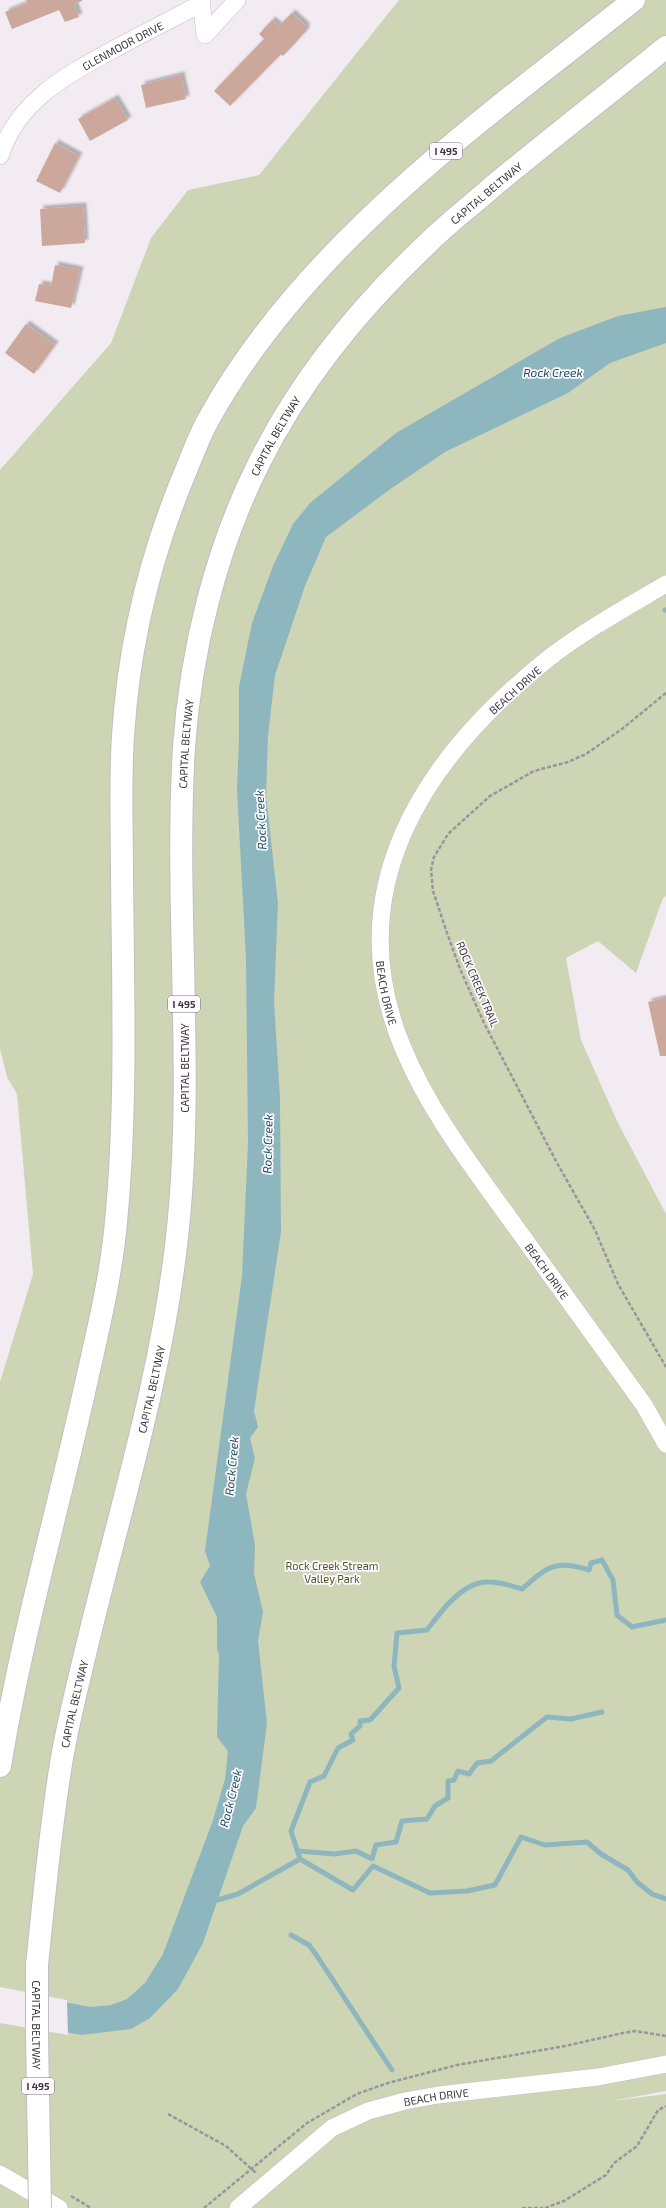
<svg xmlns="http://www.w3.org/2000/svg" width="666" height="2208" viewBox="0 0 666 2208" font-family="'Exo 2',sans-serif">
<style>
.green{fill:#cdd5b5}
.water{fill:#8eb6bf}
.pier{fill:#f2ebf2}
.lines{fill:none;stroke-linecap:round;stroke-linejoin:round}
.stream{stroke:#8eb6bf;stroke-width:5}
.building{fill:#cba89b;filter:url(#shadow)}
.minor-casing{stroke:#c4bdc4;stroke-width:18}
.highway-casing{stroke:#c4bdc4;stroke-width:24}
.path{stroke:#9a959a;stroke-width:2.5;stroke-dasharray:4 2;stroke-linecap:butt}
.minor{stroke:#fff;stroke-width:17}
.highway{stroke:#fff;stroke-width:22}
.highway-bridge-casing{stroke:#c4bdc4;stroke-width:24;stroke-linecap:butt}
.highway-bridge{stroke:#fff;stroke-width:22}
.labels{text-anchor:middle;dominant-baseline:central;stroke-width:3.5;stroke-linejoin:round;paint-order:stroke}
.shield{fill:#fef9fe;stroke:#767276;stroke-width:1}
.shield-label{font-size:10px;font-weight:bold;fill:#3b383b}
.street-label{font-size:11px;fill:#3b383b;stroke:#fef9fe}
.park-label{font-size:11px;fill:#4e5724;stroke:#fef9fe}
.water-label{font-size:12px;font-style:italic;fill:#18505b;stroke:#fef9fe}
</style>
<defs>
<filter id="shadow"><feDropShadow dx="3.5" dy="-3.5" stdDeviation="1" flood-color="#0004"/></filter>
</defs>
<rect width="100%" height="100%" fill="#f2ebf2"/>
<polygon class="green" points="399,0 666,0 666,896 663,898 636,973 598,941 566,958 581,1040 617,1121 666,1214 666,2091 611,2101 666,2094 666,2208 0,2208 0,1382 33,1274 17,1094 7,1077 0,1049 0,470 111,343 151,238 188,190 259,175"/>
<polygon class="water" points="666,307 666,343 610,363 568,393 445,452 389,490 326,537 305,586 275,675 268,736 266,796 278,903 274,1001 280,1097 281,1232 254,1411 258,1427 250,1438 255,1458 246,1494 255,1545 254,1573 263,1612 258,1641 267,1723 256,1808 243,1826 203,1943 178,1989 150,2018 131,2029 82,2035 0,2021 0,1989 90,2007 111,2005 127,1999 145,1983 163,1954 213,1820 225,1779 228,1751 217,1737 219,1654 217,1649 217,1617 200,1582 210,1566 205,1551 242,1276 248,1142 246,958 237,790 239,738 239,687 252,623 273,566 293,524 310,503 396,433 560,338 618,316"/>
<polygon class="pier" points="0,1987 67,2000 68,2035 0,2023"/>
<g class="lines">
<g class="stream">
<polyline points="665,610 666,610"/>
<polyline points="298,1851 335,1854 356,1851 372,1859 376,1845 396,1842 402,1821 427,1819 435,1806 448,1798 448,1781 454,1780 458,1771 469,1774 477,1763 491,1761 547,1717 571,1719 602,1712"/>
<path d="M300,1859L291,1831L310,1782L324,1776L338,1748L353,1740L351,1734L360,1726V1721L370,1720L399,1688L394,1666L397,1633L427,1630C440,1613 457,1589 479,1583C493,1580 509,1585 522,1589C547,1567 555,1559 589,1570L591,1563L602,1560L613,1580L617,1615L632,1627L666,1620"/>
<polyline points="211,1902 238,1894 300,1859 353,1890 373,1866 430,1893 467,1891 495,1885 521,1837 545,1845 587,1842 601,1854 628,1870 637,1882 652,1894 666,1899"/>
<polyline points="291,1935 309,1945 317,1956 392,2070"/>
</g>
</g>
<g class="building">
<polygon points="26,0 82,0 82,1 74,4 79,17 65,22 59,10 12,29 5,12 27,3"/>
<polygon points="292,13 306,26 306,31 283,56 281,54 230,106 214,91 264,39 259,34 272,20 279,26"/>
<polygon points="181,75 186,99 146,108 141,85"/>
<polygon points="115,98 128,120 90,141 78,119"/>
<polygon points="55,143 79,156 60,193 36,181"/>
<polygon points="83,206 85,243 42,246 40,209"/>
<polygon points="55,265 80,270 71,308 35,301 39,284 51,286"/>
<polygon points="26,324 55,345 34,374 5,353"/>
<polygon points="666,998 666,1056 660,1056 648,1002"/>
</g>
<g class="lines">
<defs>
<g id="minor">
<polyline points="201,0 205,35 237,0"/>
<path id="s1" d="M0,156C18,99 69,74 118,47C146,32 174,18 202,3"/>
<path id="s2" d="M666,584C627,607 585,630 549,658C426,756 336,888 403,1048C430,1113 474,1169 515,1226C558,1285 601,1345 644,1405L666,1444"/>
<polyline points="0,2174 59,2208"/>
<path id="s3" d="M238,2208L332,2128L368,2111L405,2101L438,2095L598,2077L666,2064"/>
</g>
<g id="highway">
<path d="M0,1766C21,1638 57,1514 85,1388C97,1334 111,1278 116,1222C127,1107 123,991 122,875C122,829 120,782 123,736C129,641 150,555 187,468C193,453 199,437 207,422C303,246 480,122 634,0"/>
<path id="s4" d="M37,1965C44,1898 50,1831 61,1764C67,1726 77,1688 86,1650C118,1516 160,1383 176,1246C196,1080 174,913 184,747C191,649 216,548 260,461C301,379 362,305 428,243C448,223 471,206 492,187C549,140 608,94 666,47"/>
</g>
</defs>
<use href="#minor" class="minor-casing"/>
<use href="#highway" class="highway-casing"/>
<g class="path">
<polyline points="666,693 622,729 586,754 568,762 534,771 490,796 448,834 434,857 431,870 433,891 447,933 460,969 484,1023 557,1163 595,1230 618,1284 666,1367"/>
<polyline points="168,2114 226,2146 256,2173"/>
<polyline points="71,2196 91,2208"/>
<polyline points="204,2208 307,2123 357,2094 388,2083 457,2065 565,2046 623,2033 635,2031 666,2036"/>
<polyline points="522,2208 543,2208"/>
<polyline points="545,2208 564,2201 606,2175 614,2163 637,2146 658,2110 666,2106"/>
</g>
<use href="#minor" class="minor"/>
<use href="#highway" class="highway"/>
<defs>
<g id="highway-bridge">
<path id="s5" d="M37,1965V2035L40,2208"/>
</g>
</defs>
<use href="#highway-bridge" class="highway-bridge-casing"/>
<use href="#highway-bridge" class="highway-bridge"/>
</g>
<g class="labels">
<g class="shield">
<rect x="430" y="143" width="32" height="16" rx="3"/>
<rect x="168" y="996" width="32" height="16" rx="3"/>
<rect x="22" y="2078" width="32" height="16" rx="3"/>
</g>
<g class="shield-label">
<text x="446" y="151">I 495</text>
<text x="184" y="1004">I 495</text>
<text x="38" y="2086">I 495</text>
</g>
<g class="street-label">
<text stroke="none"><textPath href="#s1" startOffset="170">GLENMOOR DRIVE</textPath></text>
<text stroke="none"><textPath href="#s4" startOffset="1884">CAPITAL BELTWAY</textPath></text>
<text stroke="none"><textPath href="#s4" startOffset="1560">CAPITAL BELTWAY</textPath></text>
<text transform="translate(515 690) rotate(-42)">BEACH DRIVE</text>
<text stroke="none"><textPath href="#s4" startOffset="1236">CAPITAL BELTWAY</textPath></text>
<text transform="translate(478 984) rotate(67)">ROCK CREEK TRAIL</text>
<text stroke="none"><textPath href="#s2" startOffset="532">BEACH DRIVE</textPath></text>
<text transform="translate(184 1068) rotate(-90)">CAPITAL BELTWAY</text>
<text stroke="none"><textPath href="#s2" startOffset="856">BEACH DRIVE</textPath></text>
<text stroke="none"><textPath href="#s4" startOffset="588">CAPITAL BELTWAY</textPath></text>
<text stroke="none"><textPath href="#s4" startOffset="264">CAPITAL BELTWAY</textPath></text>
<text stroke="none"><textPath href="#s5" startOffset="60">CAPITAL BELTWAY</textPath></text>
<text stroke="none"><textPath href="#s3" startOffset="233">BEACH DRIVE</textPath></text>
</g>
<g class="park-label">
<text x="332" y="1565">Rock Creek Stream<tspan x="332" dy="13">Valley Park</tspan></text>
</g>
<g class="water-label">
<text x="553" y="372">Rock Creek</text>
<text transform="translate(260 820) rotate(-93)">Rock Creek</text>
<text transform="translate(267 1144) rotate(-89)">Rock Creek</text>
<text transform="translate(231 1466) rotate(-85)">Rock Creek</text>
<text transform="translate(230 1798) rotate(-76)">Rock Creek</text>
</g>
</g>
</svg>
